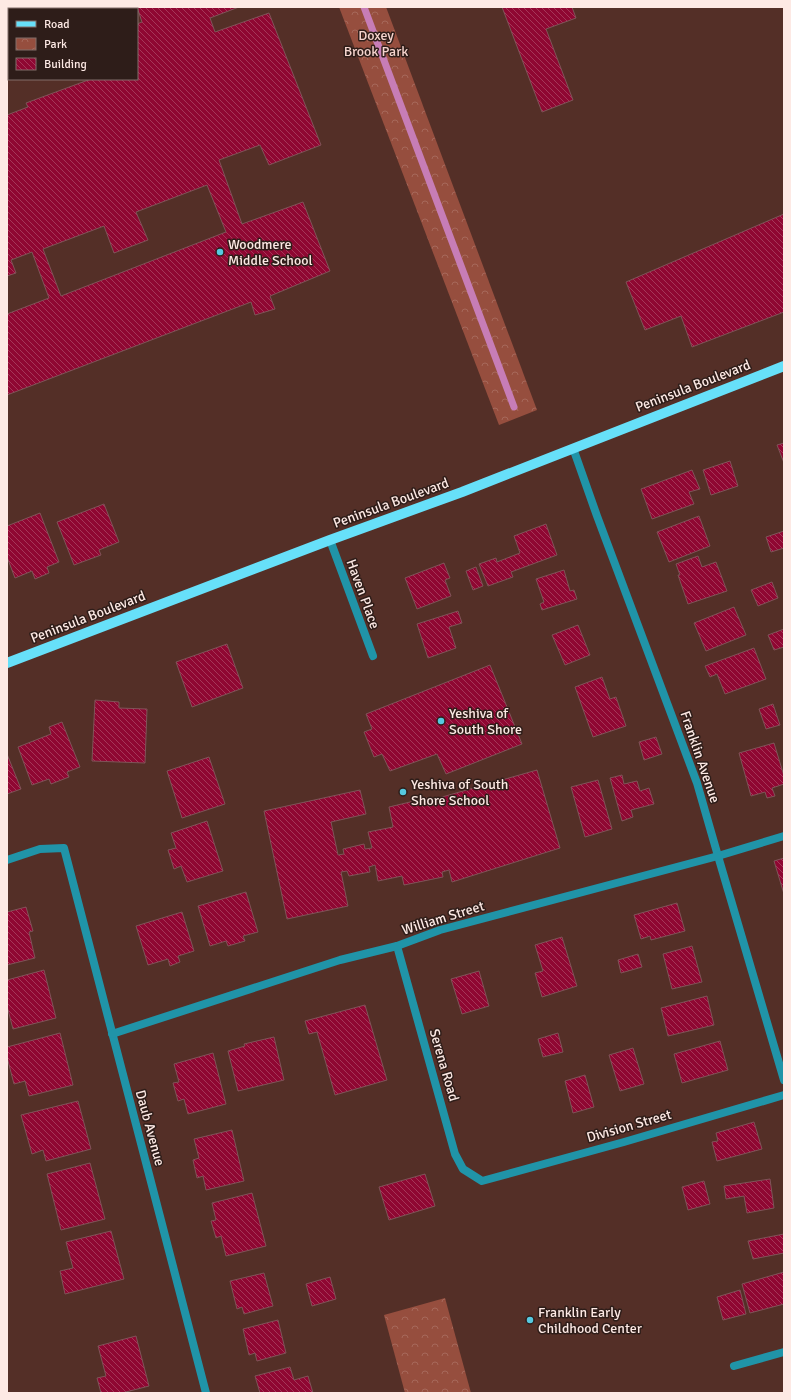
<svg xmlns="http://www.w3.org/2000/svg" width="791" height="1400" viewBox="0 0 791 1400" font-family="Signika,sans-serif">
<style>
.park{fill:url(#park-crowns)}
.pitch{fill:#964e3e}
.lines{fill:none;stroke-linecap:round;stroke-linejoin:round}
.stream{stroke:#c77db6;stroke-width:7}
.building{fill:url(#building-back-hatch);stroke:#7f5458;fill-rule:evenodd}
.street{stroke:#2094a8;stroke-width:8}
.primary{stroke:#67e0f9;stroke-width:10}
.poi-dot{fill:#56c9e0;stroke:#2e1d19;stroke-width:1.5}
.labels{text-anchor:middle;dominant-baseline:central;stroke-width:3;stroke-linejoin:round;paint-order:stroke}
.park-label{font-size:14px;fill:#f5d4cd;stroke:#2e1d19}
.poi-label{font-size:14px;fill:#fde9e4;stroke:#2e1d19;text-anchor:start}
.street-label{font-size:14px;fill:#fde9e4;stroke:#2e1d19}
</style>
<defs>
<pattern id="park-crowns" width="20" height="18" patternUnits="userSpaceOnUse"><rect width="20" height="18" fill="#964e3e"/><path d="M2 6a3 3 0 1 1 6 0M12 15a3 3 0 1 1 6 0" fill="none" stroke="#a6685a"/></pattern>
<pattern id="building-back-hatch" width="6" height="6" patternUnits="userSpaceOnUse"><rect width="6" height="6" fill="#8f0732"/><path d="M-1 5l2 2M0 0l6 6M5-1l2 2" fill="none" stroke="#a53759"/></pattern>
</defs>
<rect width="100%" height="100%" fill="#542f27"/>
<g class="park">
<polygon points="339,7 386,7 537,410 499,425"/>
<polygon points="445,1298 471,1393 405,1393 384,1315"/>
</g>
<polygon class="pitch" points="7,7 30,7 30,9 9,9 9,52 7,53"/>
<g class="lines">
<polyline class="stream" points="364,7 514,407"/>
</g>
<g class="building">
<path d="M137,7H239L210,18L215,32L269,13L321,145L269,165L260,145L219,160L242,224L303,202L330,271L270,296L275,309L255,315L251,302L7,395V314L49,298L32,252L11,260L16,273L7,276V115L28,107L26,103L91,79H137V24L142,22ZM207,185L226,232L61,296L43,249L104,226L114,253L148,240L136,212Z"/>
<polygon points="502,7 572,7 576,18 546,29 573,100 542,112"/>
<polygon points="784,214 784,312 692,347 681,316 645,330 626,282"/>
<polygon points="784,443 784,463 777,445"/>
<polygon points="730,461 738,486 711,495 703,470"/>
<polygon points="692,470 700,489 689,492 694,504 652,519 641,489"/>
<polygon points="104,504 119,542 99,550 101,555 74,565 57,522"/>
<polygon points="40,513 59,562 47,567 49,573 35,579 32,571 15,578 7,557 7,526"/>
<polygon points="699,516 710,546 669,562 657,532"/>
<polygon points="546,524 557,555 511,572 513,577 488,586 479,564 496,558 497,562 520,553 514,536"/>
<polygon points="784,531 784,548 771,552 766,537"/>
<polygon points="698,556 702,567 716,562 727,591 688,604 678,575 680,575 676,564"/>
<polygon points="444,563 450,578 445,580 451,596 417,609 405,578"/>
<polygon points="476,567 483,586 473,590 466,571"/>
<polygon points="564,570 570,591 574,590 577,599 542,610 540,604 544,602 536,579"/>
<polygon points="772,582 778,598 758,606 751,590"/>
<polygon points="734,607 746,635 706,651 694,623"/>
<polygon points="458,611 462,623 449,627 456,648 428,658 417,624"/>
<polygon points="578,625 590,655 565,665 552,635"/>
<polygon points="784,629 784,647 774,650 768,635"/>
<polygon points="227,644 243,688 192,707 176,662"/>
<polygon points="754,648 766,679 725,694 717,674 710,677 705,666"/>
<polygon points="490,665 522,744 446,774 437,754 390,771 382,754 374,757 364,732 372,729 366,714"/>
<polygon points="602,677 610,699 616,697 626,726 593,737 575,687"/>
<polygon points="95,700 119,702 119,708 147,709 145,763 92,761"/>
<polygon points="773,704 780,725 766,729 759,709"/>
<polygon points="62,722 80,767 67,772 69,777 51,784 49,779 32,785 18,747 51,734 49,727"/>
<polygon points="656,737 662,754 644,760 639,742"/>
<polygon points="774,743 784,776 784,784 772,788 775,796 767,798 765,792 751,796 739,753"/>
<polygon points="7,754 21,789 7,794"/>
<polygon points="209,757 225,804 182,818 167,771"/>
<polygon points="537,770 560,848 452,882 449,870 442,872 443,877 404,885 402,876 378,881 375,865 369,867 370,872 349,876 347,871 341,872 348,906 287,919 264,811 360,790 366,814 331,822 338,855 344,854 343,849 364,844 365,849 372,848 368,832 393,827 389,807 427,798 428,801"/>
<polygon points="622,775 624,784 637,781 640,791 649,788 654,804 631,810 633,817 622,821 610,778"/>
<polygon points="598,780 612,829 585,837 571,787"/>
<polygon points="207,821 223,871 187,882 181,866 174,869 168,850 176,848 171,833"/>
<polygon points="784,858 784,894 774,861"/>
<polygon points="246,892 258,932 243,936 245,941 228,946 226,941 210,946 198,906"/>
<polygon points="677,903 685,931 651,940 650,936 641,939 634,915"/>
<polygon points="26,907 33,931 29,932 35,958 7,965 7,912"/>
<polygon points="182,912 194,951 178,956 180,962 170,966 168,959 148,965 136,926"/>
<polygon points="562,937 577,986 542,997 535,973 543,971 535,945"/>
<polygon points="692,946 702,982 672,989 663,954"/>
<polygon points="638,954 642,967 621,973 618,960"/>
<polygon points="44,970 56,1018 13,1029 7,1006 7,980"/>
<polygon points="479,971 489,1006 462,1014 451,979"/>
<polygon points="707,996 714,1025 668,1036 661,1008"/>
<polygon points="365,1005 387,1080 335,1095 317,1032 309,1034 305,1021"/>
<polygon points="60,1033 73,1085 29,1096 25,1081 14,1084 7,1057 7,1047"/>
<polygon points="558,1033 563,1052 543,1057 538,1039"/>
<polygon points="274,1037 284,1080 238,1091 228,1051 245,1046 244,1044"/>
<polygon points="720,1041 728,1070 682,1083 674,1054"/>
<polygon points="633,1048 644,1084 620,1091 609,1055"/>
<polygon points="213,1053 226,1104 188,1114 184,1099 178,1101 173,1083 179,1082 174,1064"/>
<polygon points="585,1075 594,1107 573,1113 565,1081"/>
<polygon points="78,1101 91,1149 46,1161 43,1150 32,1154 21,1115"/>
<polygon points="754,1122 762,1149 717,1161 712,1142 718,1141 716,1133"/>
<polygon points="232,1130 244,1181 206,1190 203,1176 197,1178 193,1160 199,1158 194,1139"/>
<polygon points="90,1163 105,1219 61,1230 47,1174"/>
<polygon points="425,1174 435,1206 389,1220 379,1187"/>
<polygon points="770,1179 774,1208 747,1213 744,1196 726,1199 724,1186"/>
<polygon points="704,1181 710,1204 688,1210 682,1187"/>
<polygon points="252,1193 266,1246 226,1256 221,1236 216,1238 211,1221 216,1220 212,1203"/>
<polygon points="111,1231 124,1279 65,1294 60,1271 73,1268 66,1242"/>
<polygon points="784,1234 784,1253 753,1259 748,1241"/>
<polygon points="784,1272 784,1304 750,1313 742,1284"/>
<polygon points="264,1273 273,1306 244,1314 242,1307 237,1309 230,1281"/>
<polygon points="330,1277 336,1299 312,1306 306,1284"/>
<polygon points="740,1290 746,1314 723,1320 717,1297"/>
<polygon points="278,1320 286,1353 257,1361 255,1353 249,1355 243,1329"/>
<polygon points="136,1336 149,1386 122,1393 101,1393 97,1378 106,1376 98,1346"/>
<polygon points="290,1367 294,1380 308,1376 313,1393 260,1393 255,1376"/>
</g>
<g class="lines">
<g class="street">
<polyline points="573,448 597,516 697,783 718,856 784,1080"/>
<polyline points="330,540 373,656"/>
<polyline points="7,860 40,849 64,848 206,1393"/>
<polyline points="397,946 455,1154 463,1169 482,1181 624,1142 784,1095"/>
<polyline points="112,1034 340,960 397,946 440,930 718,856 784,836"/>
<polyline points="734,1366 784,1352"/>
</g>
<polyline class="primary" points="7,663 330,540 462,492 784,366"/>
</g>
<g class="poi-dot">
<circle cx="220" cy="252" r="4"/>
<circle cx="441" cy="721" r="4"/>
<circle cx="403" cy="792" r="4"/>
<circle cx="530" cy="1320" r="4"/>
</g>
<g class="labels">
<g class="park-label">
<text x="376" y="35">Doxey<tspan x="376" dy="16">Brook Park</tspan></text>
</g>
<g class="poi-label">
<text x="228" y="244">Woodmere<tspan x="228" dy="16">Middle School</tspan></text>
<text x="449" y="713">Yeshiva of<tspan x="449" dy="16">South Shore</tspan></text>
<text x="411" y="784">Yeshiva of South<tspan x="411" dy="16">Shore School</tspan></text>
<text x="538" y="1312">Franklin Early<tspan x="538" dy="16">Childhood Center</tspan></text>
</g>
<g class="street-label">
<text transform="translate(693 386) rotate(-21)">Peninsula Boulevard</text>
<text transform="translate(391 503) rotate(-20)">Peninsula Boulevard</text>
<text transform="translate(363 594) rotate(70)">Haven Place</text>
<text transform="translate(88 617) rotate(-21)">Peninsula Boulevard</text>
<text transform="translate(700 757) rotate(71)">Franklin Avenue</text>
<text transform="translate(443 918) rotate(-17)">William Street</text>
<text transform="translate(444 1065) rotate(74)">Serena Road</text>
<text transform="translate(629 1126) rotate(-16)">Division Street</text>
<text transform="translate(150 1128) rotate(75)">Daub Avenue</text>
</g>
</g>
<rect width="791" height="1400" fill="none" stroke="#fde9e4" stroke-width="16"/>
<rect x="8" y="8" width="130" height="72" fill="#2e1d19" stroke="#816f6a"/>
<rect x="16" y="21" width="20" height="6" fill="#67e0f9" stroke="#816f6a"/>
<text x="44" y="28" font-size="12" fill="#fde9e4">Road</text>
<rect x="16" y="38" width="20" height="12" fill="url(#park-crowns)" stroke="#816f6a"/>
<text x="44" y="48" font-size="12" fill="#fde9e4">Park</text>
<rect x="16" y="58" width="20" height="12" fill="url(#building-back-hatch)" stroke="#816f6a"/>
<text x="44" y="68" font-size="12" fill="#fde9e4">Building</text>
</svg>
